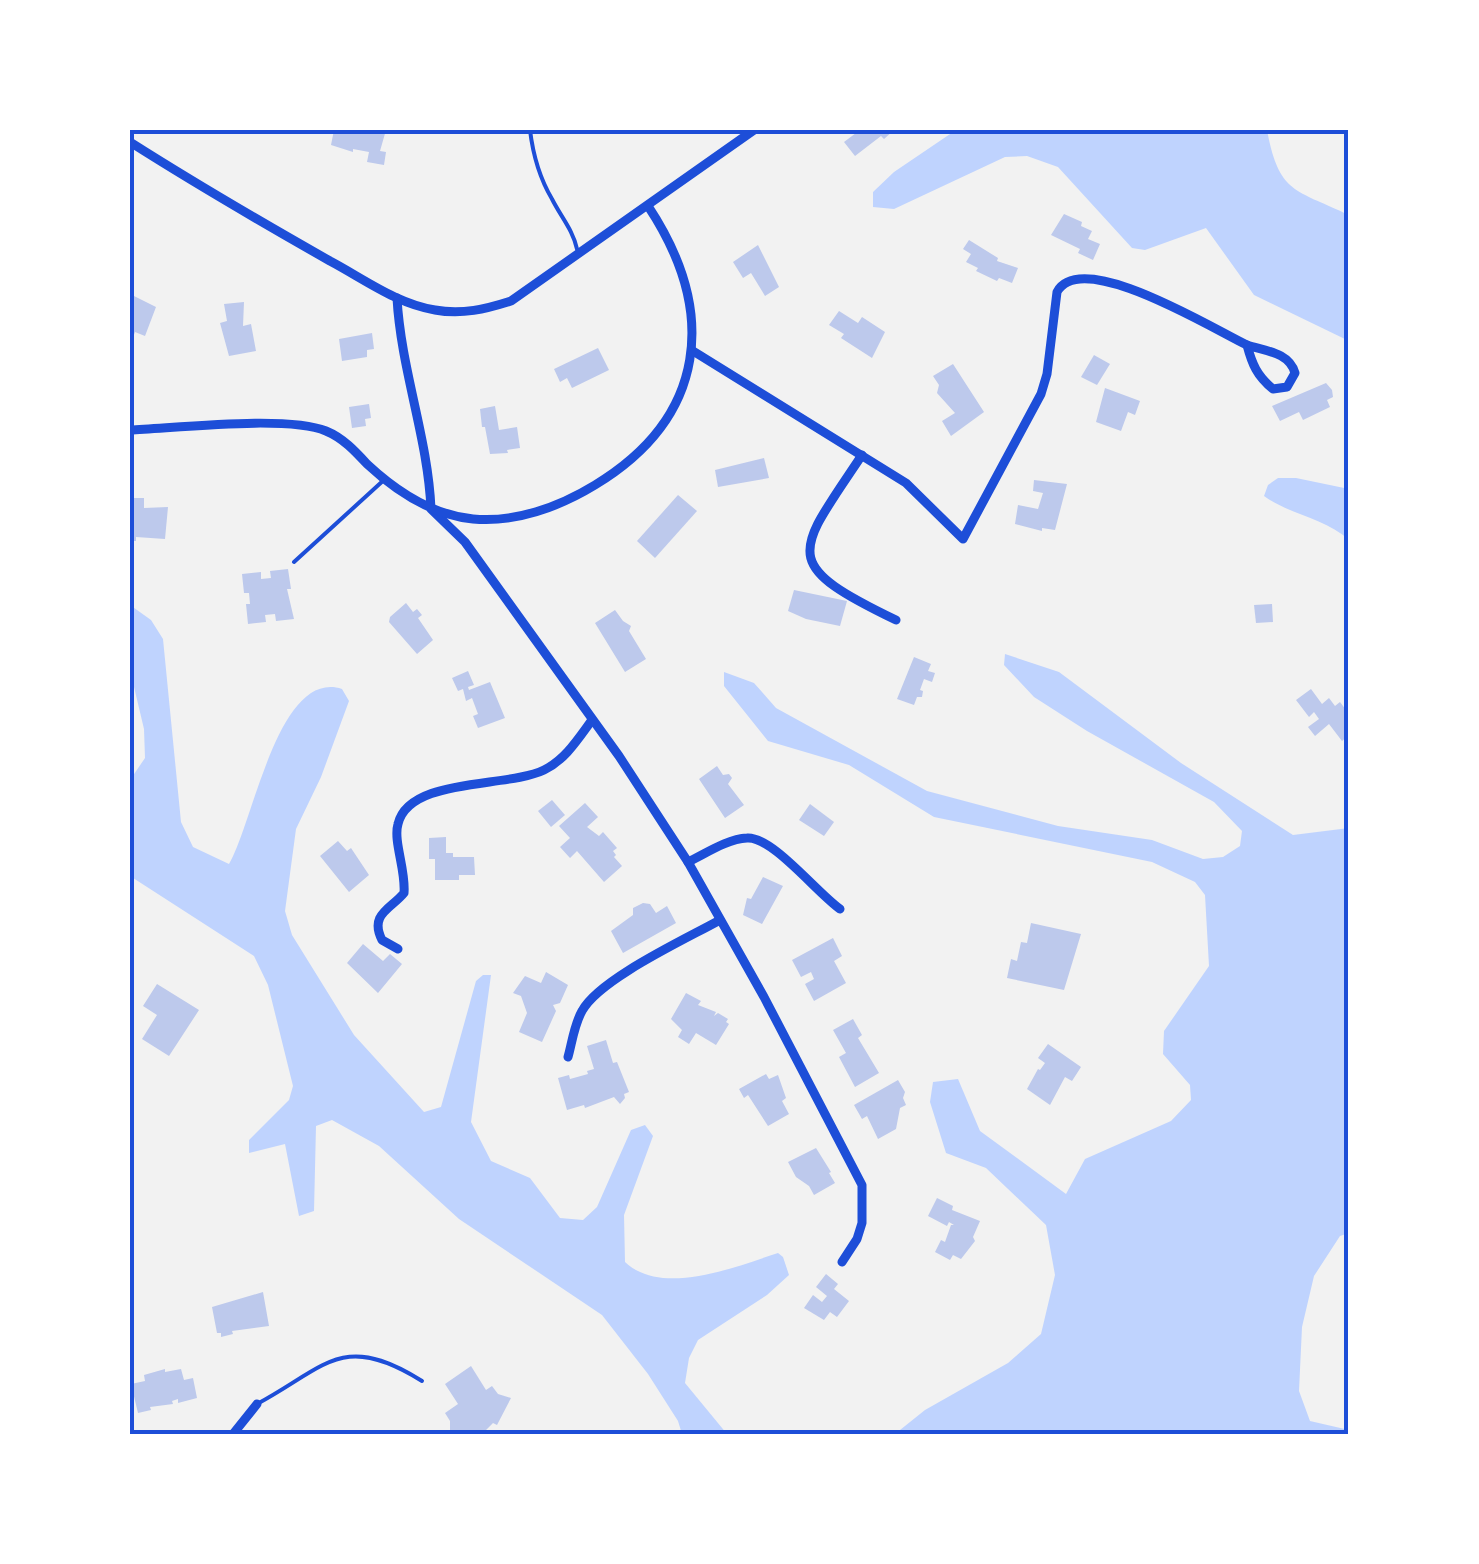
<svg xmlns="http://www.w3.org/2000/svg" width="1479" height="1564" viewBox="0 0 1479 1564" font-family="'Alegreya Sans',sans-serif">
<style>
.water{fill:#bfd3fe}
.building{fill:#bdc9ec}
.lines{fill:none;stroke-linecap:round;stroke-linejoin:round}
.service{stroke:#1d4ed8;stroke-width:4}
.minor{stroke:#1d4ed8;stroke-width:9}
.neatline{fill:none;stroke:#1d4ed8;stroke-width:4}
</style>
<rect width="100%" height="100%" fill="#f2f2f2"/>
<g class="water">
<path d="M956,130H1130L1142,133L1156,130H1267C1279,194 1295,189 1349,215V341L1254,295L1206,228L1145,250L1132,248L1058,167L1027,156L1005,157L894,209L873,207V192L894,172Z"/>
<path d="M1278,478H1296L1349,489V540C1325,518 1290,515 1264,496L1268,485Z"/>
<path d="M130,605L151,620L163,639L181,822L193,847L229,864C253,824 278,668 342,689L349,701L321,777L296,829L285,911L292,935L354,1035L424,1112L441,1107L476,981L483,975H491L471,1122L491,1161L530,1178L560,1218L583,1220L597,1207L631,1130L645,1125L653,1136L624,1215L625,1262C662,1297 735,1267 778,1253L783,1257L789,1275L767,1295L698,1340L689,1358L685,1383L727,1434H682L678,1421L648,1374L602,1315L459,1219L379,1146L332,1120L316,1126L314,1211L299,1216L285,1144L249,1153V1140L289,1100L293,1086L268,985L254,956L130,876V780L145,758L144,729L130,670Z"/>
<polygon points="1005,654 1059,672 1181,763 1293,835 1349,828 1349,1233 1340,1236 1314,1276 1302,1327 1299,1391 1310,1421 1349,1430 1349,1434 895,1434 925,1410 1008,1363 1041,1334 1055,1275 1046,1225 986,1168 946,1153 930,1102 933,1082 958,1079 980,1131 1066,1194 1085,1159 1171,1121 1191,1100 1190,1085 1163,1054 1164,1031 1209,966 1205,895 1195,882 1152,862 934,817 849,765 768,741 724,686 724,672 754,683 776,708 927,791 1058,826 1152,840 1203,859 1223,857 1240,846 1242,831 1214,802 1087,731 1034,697 1004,665"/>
</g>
<g class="building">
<polygon points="334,130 386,130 380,151 386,152 384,165 367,162 369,152 353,149 353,152 331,145"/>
<polygon points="860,130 894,130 884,139 881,136 855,156 844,142"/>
<polygon points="1064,214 1082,222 1081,226 1092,231 1088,239 1100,244 1093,260 1078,253 1080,249 1051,235"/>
<polygon points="969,240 998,258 997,261 1018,268 1012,283 999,278 997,281 976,271 978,268 966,262 971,254 963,249"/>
<polygon points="758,245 779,287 765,296 751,273 743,278 733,262"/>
<polygon points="130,294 156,307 145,336 135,332 130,345"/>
<polygon points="244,302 243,326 251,324 256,351 229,356 220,323 227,321 224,304"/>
<polygon points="839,311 858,323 862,317 885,332 872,358 841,338 844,334 829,325"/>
<polygon points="372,333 374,349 367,350 367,357 342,361 339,339"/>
<polygon points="598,348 609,370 572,388 567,378 560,382 554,369"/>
<polygon points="1094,355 1110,364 1097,385 1081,377"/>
<polygon points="953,364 984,412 951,436 942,421 955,413 937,393 939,385 933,376"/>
<polygon points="1326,383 1332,390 1333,397 1327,400 1330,407 1303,420 1299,412 1280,421 1272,406"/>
<polygon points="1105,388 1140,401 1135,415 1128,412 1121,431 1096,422"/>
<polygon points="369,404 371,418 365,419 366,426 352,428 349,407"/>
<polygon points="495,406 499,430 517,427 520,448 507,450 508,453 490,454 485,427 482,427 480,409"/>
<polygon points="764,458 769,478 718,487 715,470"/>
<polygon points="1034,480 1067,484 1055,530 1042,528 1042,531 1015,524 1018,505 1038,509 1043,493 1033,491"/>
<polygon points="678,495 697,511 655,558 637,541"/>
<polygon points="130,498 144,498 144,508 168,507 165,539 136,537 136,541 130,541"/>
<polygon points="288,569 291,589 287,589 294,619 276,621 275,614 265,615 266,622 248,624 246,604 250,604 249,593 244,593 242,574 261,572 261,579 271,578 270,571"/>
<polygon points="794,590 847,601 840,626 806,619 788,611"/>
<polygon points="406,603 413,612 417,609 422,615 418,618 433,640 417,654 389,622 390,617"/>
<polygon points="1272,604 1273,622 1256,623 1254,605"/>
<polygon points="615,610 623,621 631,626 629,631 646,659 625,672 595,623"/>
<polygon points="914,657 931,664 928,671 935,673 932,682 924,679 920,690 923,691 922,697 917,697 914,705 897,699"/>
<polygon points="468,671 474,685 468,687 469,690 490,682 505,718 478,728 473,716 478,714 472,698 466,701 463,689 458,691 452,678"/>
<polygon points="1311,689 1322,704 1329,698 1335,706 1340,702 1346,710 1349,735 1342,741 1329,724 1315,736 1308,727 1319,719 1314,712 1309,717 1296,700"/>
<polygon points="717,766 723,775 729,774 732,778 728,784 744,805 725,818 699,779"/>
<polygon points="552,800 565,815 551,827 538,811"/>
<polygon points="585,803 598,817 587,827 599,836 603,832 617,848 613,851 616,855 614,857 622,866 604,882 577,851 570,858 560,847 570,838 559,826"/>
<polygon points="810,804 834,822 824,836 799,820"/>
<polygon points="446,837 446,853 453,853 453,857 474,857 475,875 459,875 459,880 435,880 435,859 429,859 429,838"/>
<polygon points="338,841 347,851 351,848 369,875 349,892 320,856"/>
<polygon points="763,877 783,886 762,924 743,915 747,898 751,899"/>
<polygon points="643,903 650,904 656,913 667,906 676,923 623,953 611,931 633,915 633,908"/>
<polygon points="1031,923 1081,934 1064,990 1007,978 1011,959 1017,961 1021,942 1027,943"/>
<polygon points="833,938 842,956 834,961 846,983 814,1001 805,984 814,979 811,972 801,977 792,960"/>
<polygon points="363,944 383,961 390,954 402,964 378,993 347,963"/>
<polygon points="546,972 568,985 560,1003 553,1005 556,1011 542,1042 519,1032 527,1013 521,996 513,993 525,976 541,983"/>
<polygon points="157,984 199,1010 169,1056 142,1039 157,1015 143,1006"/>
<polygon points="686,993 701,1001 698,1005 716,1012 714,1016 718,1013 728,1019 726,1022 729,1024 716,1045 696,1033 689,1044 678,1037 682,1030 671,1019"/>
<polygon points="853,1019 862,1035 858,1038 879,1073 855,1087 839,1057 846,1053 833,1030"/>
<polygon points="606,1040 613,1063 617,1062 629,1092 624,1094 625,1098 620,1104 614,1097 585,1108 584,1105 567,1110 558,1078 569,1075 570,1079 588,1074 587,1071 594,1069 587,1046"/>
<polygon points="1048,1044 1081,1067 1072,1081 1065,1077 1050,1105 1027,1089 1038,1069 1040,1070 1045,1063 1038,1058"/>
<polygon points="766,1074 769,1079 778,1075 786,1098 782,1101 789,1114 768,1126 748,1095 744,1098 739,1089"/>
<polygon points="898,1080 905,1092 903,1098 906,1105 900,1108 896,1129 878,1139 867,1116 862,1119 854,1105"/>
<polygon points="816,1148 831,1172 829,1173 835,1183 814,1195 809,1186 796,1177 788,1162"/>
<polygon points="937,1198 953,1206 952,1210 980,1221 973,1237 975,1241 961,1259 953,1255 950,1260 935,1252 941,1240 945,1242 951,1225 954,1225 949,1222 947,1226 928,1216"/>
<polygon points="826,1274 838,1284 834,1289 849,1301 837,1317 830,1312 824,1320 804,1308 813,1295 822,1302 827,1296 816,1287"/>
<polygon points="263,1292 269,1326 232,1331 233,1334 221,1337 221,1333 217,1333 212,1307"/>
<polygon points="471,1366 486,1390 492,1386 498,1394 511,1398 497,1425 493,1423 482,1434 450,1434 450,1421 445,1413 458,1404 445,1384"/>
<polygon points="165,1369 165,1372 181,1369 184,1380 193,1378 197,1398 178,1403 178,1399 172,1401 173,1404 150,1407 151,1410 138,1413 131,1384 145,1381 144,1375"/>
</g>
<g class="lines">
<g class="service">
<path d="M530,130C533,155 539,177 552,199C561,217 573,230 577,249"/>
<polyline points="294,562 385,479"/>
<path d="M257,1404C326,1367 342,1331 422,1381"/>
</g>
<g class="minor">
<path d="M130,142C196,184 263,223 330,261C364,279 397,304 435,310C462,315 486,309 511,301L754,130"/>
<path d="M397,298C401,370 428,438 431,509L465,542L619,756L688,862L764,997L862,1185V1223L857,1239L842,1262"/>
<path d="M1247,345C1265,351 1289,352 1295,373L1287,387L1273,389C1257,376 1252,364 1247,345Z"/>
<path d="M693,351L906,483L963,539L1041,394L1047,374L1057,292C1081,247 1215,330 1247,345"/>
<path d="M130,430C176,428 288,415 326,431C343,438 355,451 367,464C397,492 432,515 473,519C515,523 559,507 595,485C707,417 718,312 648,206"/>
<path d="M862,455C796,554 778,563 896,620"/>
<path d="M688,862C705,854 727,839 747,838C772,836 817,893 840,909"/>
<path d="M398,949L382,940C369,914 391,909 404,893C406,870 393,841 398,824C409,777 507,788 544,770C565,760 578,739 592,720"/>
<path d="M568,1057C572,1043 574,1025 582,1011C599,979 686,939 720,920"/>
<polyline points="233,1434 257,1404"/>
</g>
</g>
<rect width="1479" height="1564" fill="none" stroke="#ffffff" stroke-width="265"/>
<rect x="132" y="132" width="1214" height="1300" class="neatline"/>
</svg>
